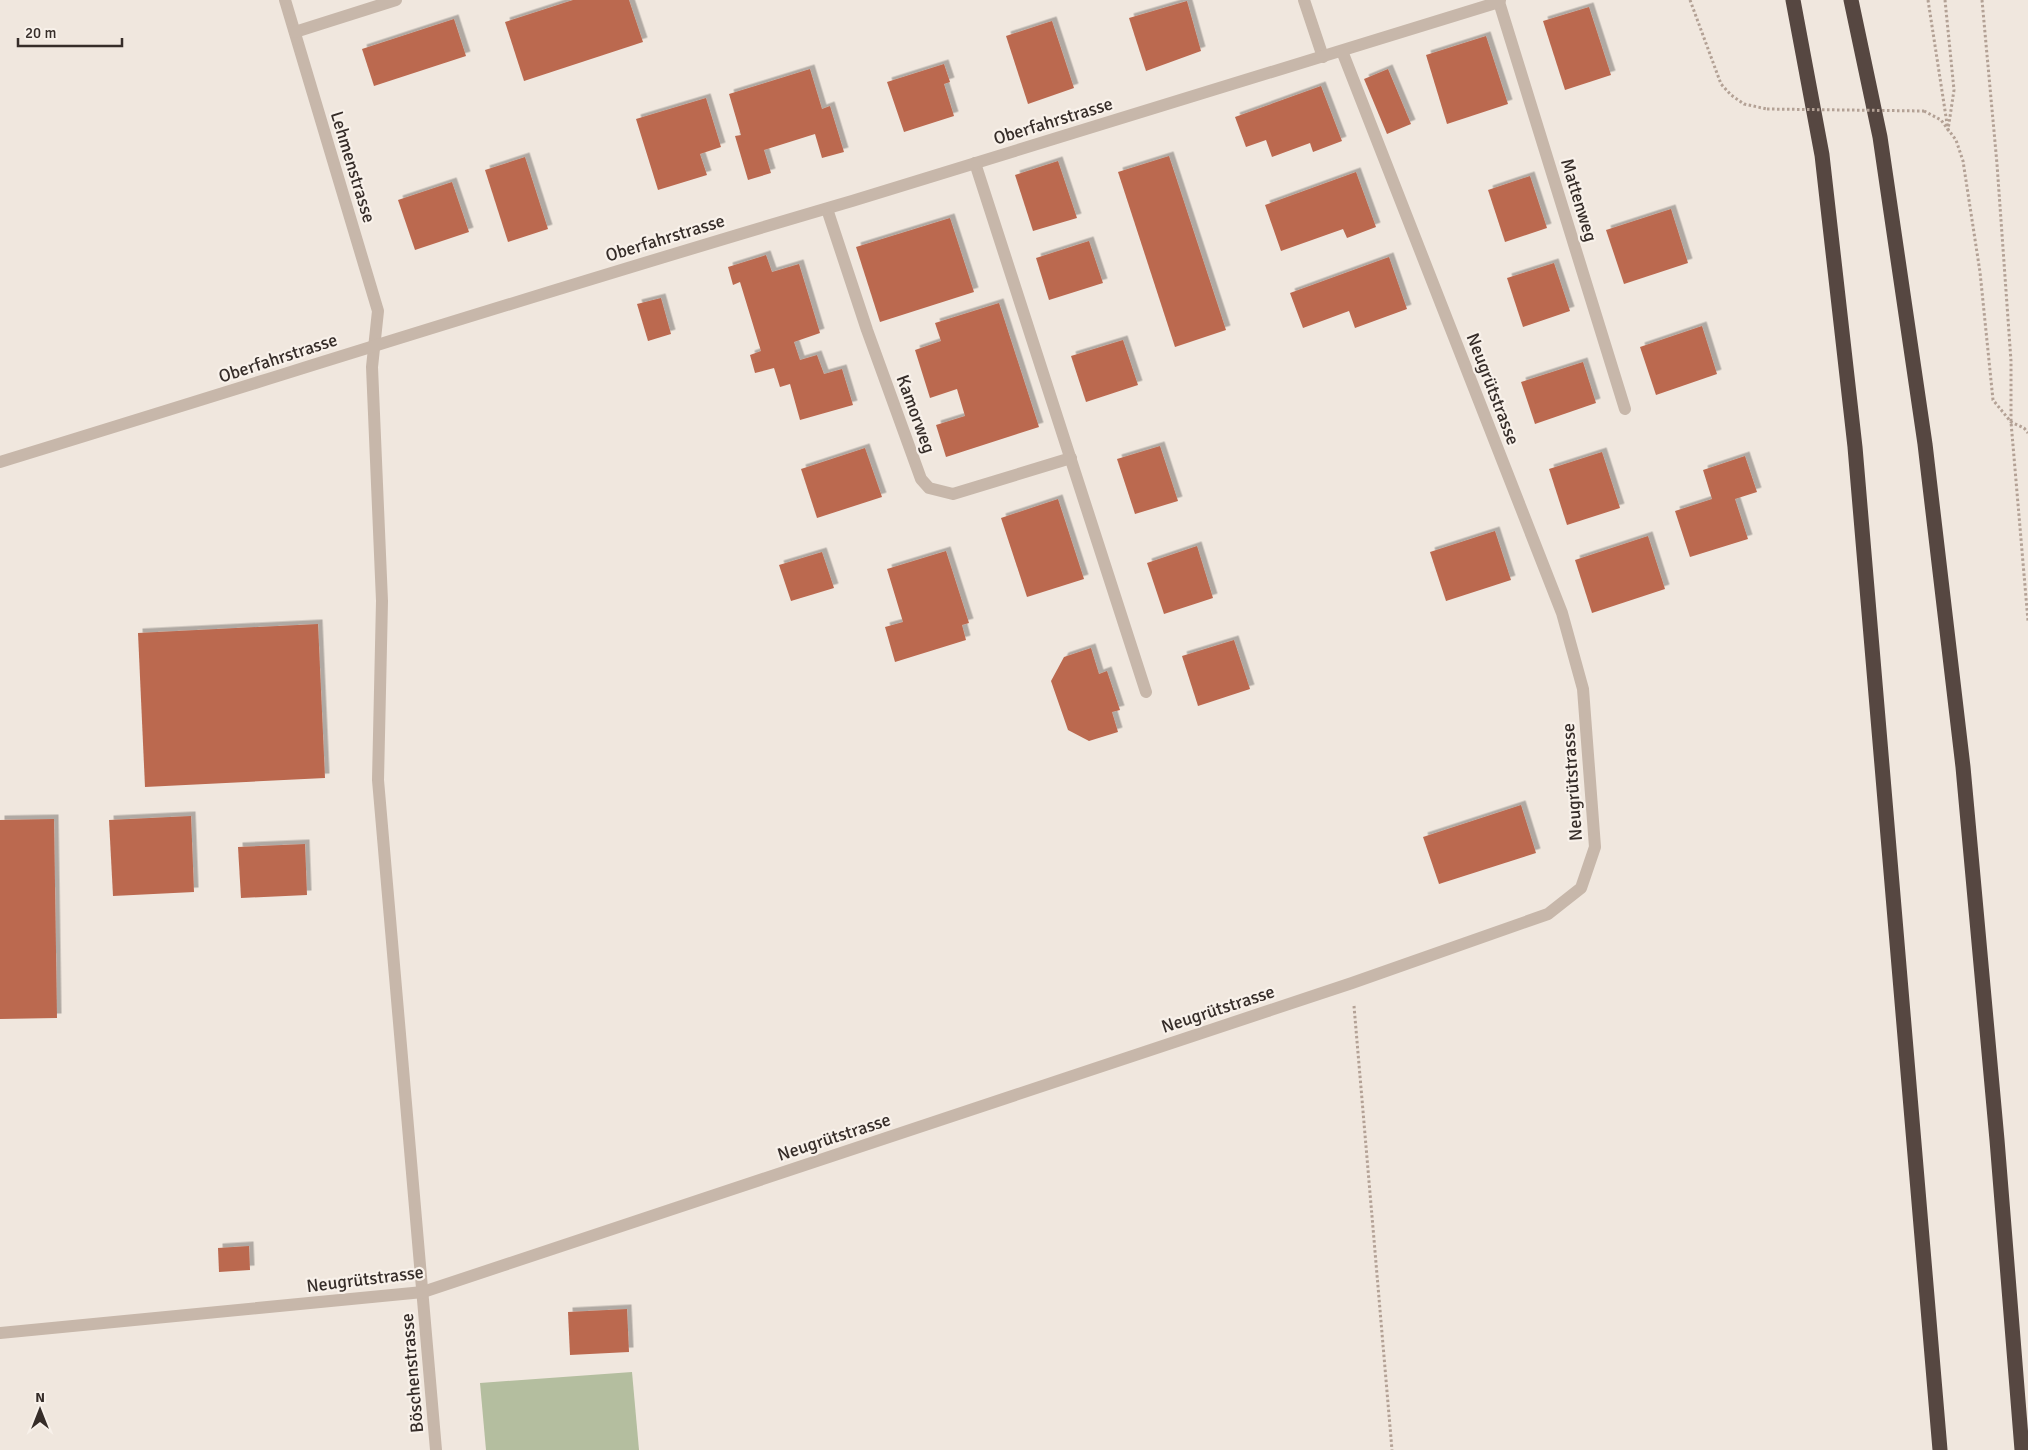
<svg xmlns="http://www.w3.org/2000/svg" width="2028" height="1450" viewBox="0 0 2028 1450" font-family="Signika,sans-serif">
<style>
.green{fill:#b4be9f}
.building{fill:#bb6950;filter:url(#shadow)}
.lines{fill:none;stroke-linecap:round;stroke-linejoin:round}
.path{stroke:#b3a195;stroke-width:3;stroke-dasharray:2.5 2.5;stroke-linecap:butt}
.service{stroke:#c7b7aa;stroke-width:12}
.minor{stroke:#c7b7aa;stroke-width:12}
.motorway{stroke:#564741;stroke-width:15}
.path-bridge{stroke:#b3a195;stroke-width:3;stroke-dasharray:2.5 2.5;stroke-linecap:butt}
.labels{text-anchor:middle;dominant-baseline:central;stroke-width:4.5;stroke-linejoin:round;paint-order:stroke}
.street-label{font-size:18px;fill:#362d29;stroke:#f8f1ea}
</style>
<defs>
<filter id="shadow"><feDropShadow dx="4.5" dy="-4.5" stdDeviation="0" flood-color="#0004"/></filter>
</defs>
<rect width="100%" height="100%" fill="#f0e7de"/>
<polygon class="green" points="632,1372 639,1450 486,1450 480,1383"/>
<g class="building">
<polygon points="573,0 629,0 643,42 524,81 505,22"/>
<polygon points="1187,1 1201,51 1146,71 1129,18"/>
<polygon points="1589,7 1611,75 1565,90 1543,21"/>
<polygon points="454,19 466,56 374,86 362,49"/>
<polygon points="1052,21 1074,88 1028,104 1006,36"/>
<polygon points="1486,36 1508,104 1447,124 1426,55"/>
<polygon points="944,64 950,82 944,84 954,116 904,132 887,82"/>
<polygon points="810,69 822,109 830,106 844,152 822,158 815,134 764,150 771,173 748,180 735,136 741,135 729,94"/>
<polygon points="1388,69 1411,124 1387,134 1364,79"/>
<polygon points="1321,86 1342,141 1313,152 1310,143 1272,157 1266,140 1246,147 1235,117"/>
<polygon points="706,98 721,147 700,154 707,175 658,190 636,119"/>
<polygon points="1169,156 1226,330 1175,347 1118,172"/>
<polygon points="525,157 548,229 508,242 485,170"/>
<polygon points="1058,161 1077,218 1033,231 1015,175"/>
<polygon points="1356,172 1376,227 1347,238 1343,229 1281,251 1265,205"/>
<polygon points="1530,176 1547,228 1505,242 1488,190"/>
<polygon points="452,182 469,232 415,250 398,200"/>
<polygon points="1671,209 1688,263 1624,284 1606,230"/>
<polygon points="950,218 974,292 880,322 856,247"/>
<polygon points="1089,241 1103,283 1049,300 1036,258"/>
<polygon points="766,255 772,272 799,264 820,333 794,342 800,360 817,355 824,374 842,369 853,405 800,420 790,384 780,387 774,368 755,373 750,355 761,351 740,282 733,285 728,267"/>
<polygon points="1389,257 1407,309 1355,328 1349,311 1303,328 1290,293"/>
<polygon points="1554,263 1570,311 1523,327 1507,278"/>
<polygon points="661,298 671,334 648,341 637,304"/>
<polygon points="999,303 1039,427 946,457 936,425 965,416 957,389 930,398 915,350 941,341 935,323"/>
<polygon points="1702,326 1717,374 1656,395 1640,347"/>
<polygon points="1123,340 1138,385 1086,402 1071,356"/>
<polygon points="1583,362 1596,403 1535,424 1521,382"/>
<polygon points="1160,446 1178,501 1135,514 1117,459"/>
<polygon points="865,448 882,497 817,518 801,469"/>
<polygon points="1602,452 1620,508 1567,525 1549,469"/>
<polygon points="1745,456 1757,492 1735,499 1748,539 1690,557 1675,511 1712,499 1703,470"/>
<polygon points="1058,499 1084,579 1027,597 1001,518"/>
<polygon points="1495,531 1511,580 1446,601 1430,552"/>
<polygon points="1648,536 1665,589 1592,613 1575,560"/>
<polygon points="1197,546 1213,598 1164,614 1147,563"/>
<polygon points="946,551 969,623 962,625 966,640 895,662 885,627 903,622 887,569"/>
<polygon points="822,552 834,588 791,601 779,565"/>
<polygon points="318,624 325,778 145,787 138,633"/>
<polygon points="1234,640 1250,689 1198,706 1182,656"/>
<polygon points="1091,648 1099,674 1107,671 1120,710 1112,712 1118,732 1089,741 1068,730 1051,681 1064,657"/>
<polygon points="1521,805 1536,853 1439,884 1423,837"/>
<polygon points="191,816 194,892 113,896 109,820"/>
<polygon points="54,819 57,1018 0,1019 0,820"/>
<polygon points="305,844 307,895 241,898 238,847"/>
<polygon points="249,1246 250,1270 219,1272 218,1248"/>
<polygon points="627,1309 629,1352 570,1355 568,1312"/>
</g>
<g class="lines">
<g class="path">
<polyline points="1690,0 1721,84 1731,95 1744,104 1767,109"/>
<polyline points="1928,0 1948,130 1954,90 1945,0"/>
<polyline points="1982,0 1997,164 2011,361 2011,422 2028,621"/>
<polyline points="1924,111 1941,120 1956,140 1963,161 1980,272 1993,400 2011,422 2024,428 2028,433"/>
<polyline points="1354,1006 1392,1450"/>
</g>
<polyline class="service" points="1304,0 1323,57"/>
<g class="minor">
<polyline points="285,0 378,311 372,367 382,601 378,780 436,1450"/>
<polyline points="1499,2 1625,409"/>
<polyline points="295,32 396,0"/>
<polyline points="975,163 1146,692"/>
<polyline points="827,209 867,330 921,479 929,488 953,494 1071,458"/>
<path d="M0,462C284,375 567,284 852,201L1499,2L1500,0"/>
<polyline points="0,1333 423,1292 1352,983 1548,914 1581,888 1595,847 1583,689 1562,613 1342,51"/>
</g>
<g class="motorway">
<polyline points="1793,0 1822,155 1855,447 1940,1450"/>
<polyline points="1851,0 1880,137 1925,444 1963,767 1997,1140 2022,1450"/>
</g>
<polyline class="path-bridge" points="1767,109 1924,111"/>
</g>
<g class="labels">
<g class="street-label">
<text transform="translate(1053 121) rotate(-17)">Oberfahrstrasse</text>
<text transform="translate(353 167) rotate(73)">Lehmenstrasse</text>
<text transform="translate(1579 200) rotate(73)">Mattenweg</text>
<text transform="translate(665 238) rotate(-17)">Oberfahrstrasse</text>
<text transform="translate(278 358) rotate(-18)">Oberfahrstrasse</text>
<text transform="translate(1493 389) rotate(69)">Neugrütstrasse</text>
<text transform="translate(916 414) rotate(70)">Kamorweg</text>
<text transform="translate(1572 782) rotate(-94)">Neugrütstrasse</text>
<text transform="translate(1218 1009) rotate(-18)">Neugrütstrasse</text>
<text transform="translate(834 1137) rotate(-18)">Neugrütstrasse</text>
<text transform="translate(365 1279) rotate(-7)">Neugrütstrasse</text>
<text transform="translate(412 1373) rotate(-95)">Böschenstrasse</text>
</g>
</g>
<g transform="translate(40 1410)" stroke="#f8f1ea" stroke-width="4" paint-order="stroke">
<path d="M0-4L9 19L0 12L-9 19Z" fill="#362d29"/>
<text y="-8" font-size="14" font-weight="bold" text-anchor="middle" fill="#362d29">N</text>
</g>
<path d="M18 38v8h104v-8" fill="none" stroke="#362d29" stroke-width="2.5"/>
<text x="25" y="38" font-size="15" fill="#362d29" stroke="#f8f1ea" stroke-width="4" paint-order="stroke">20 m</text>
</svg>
